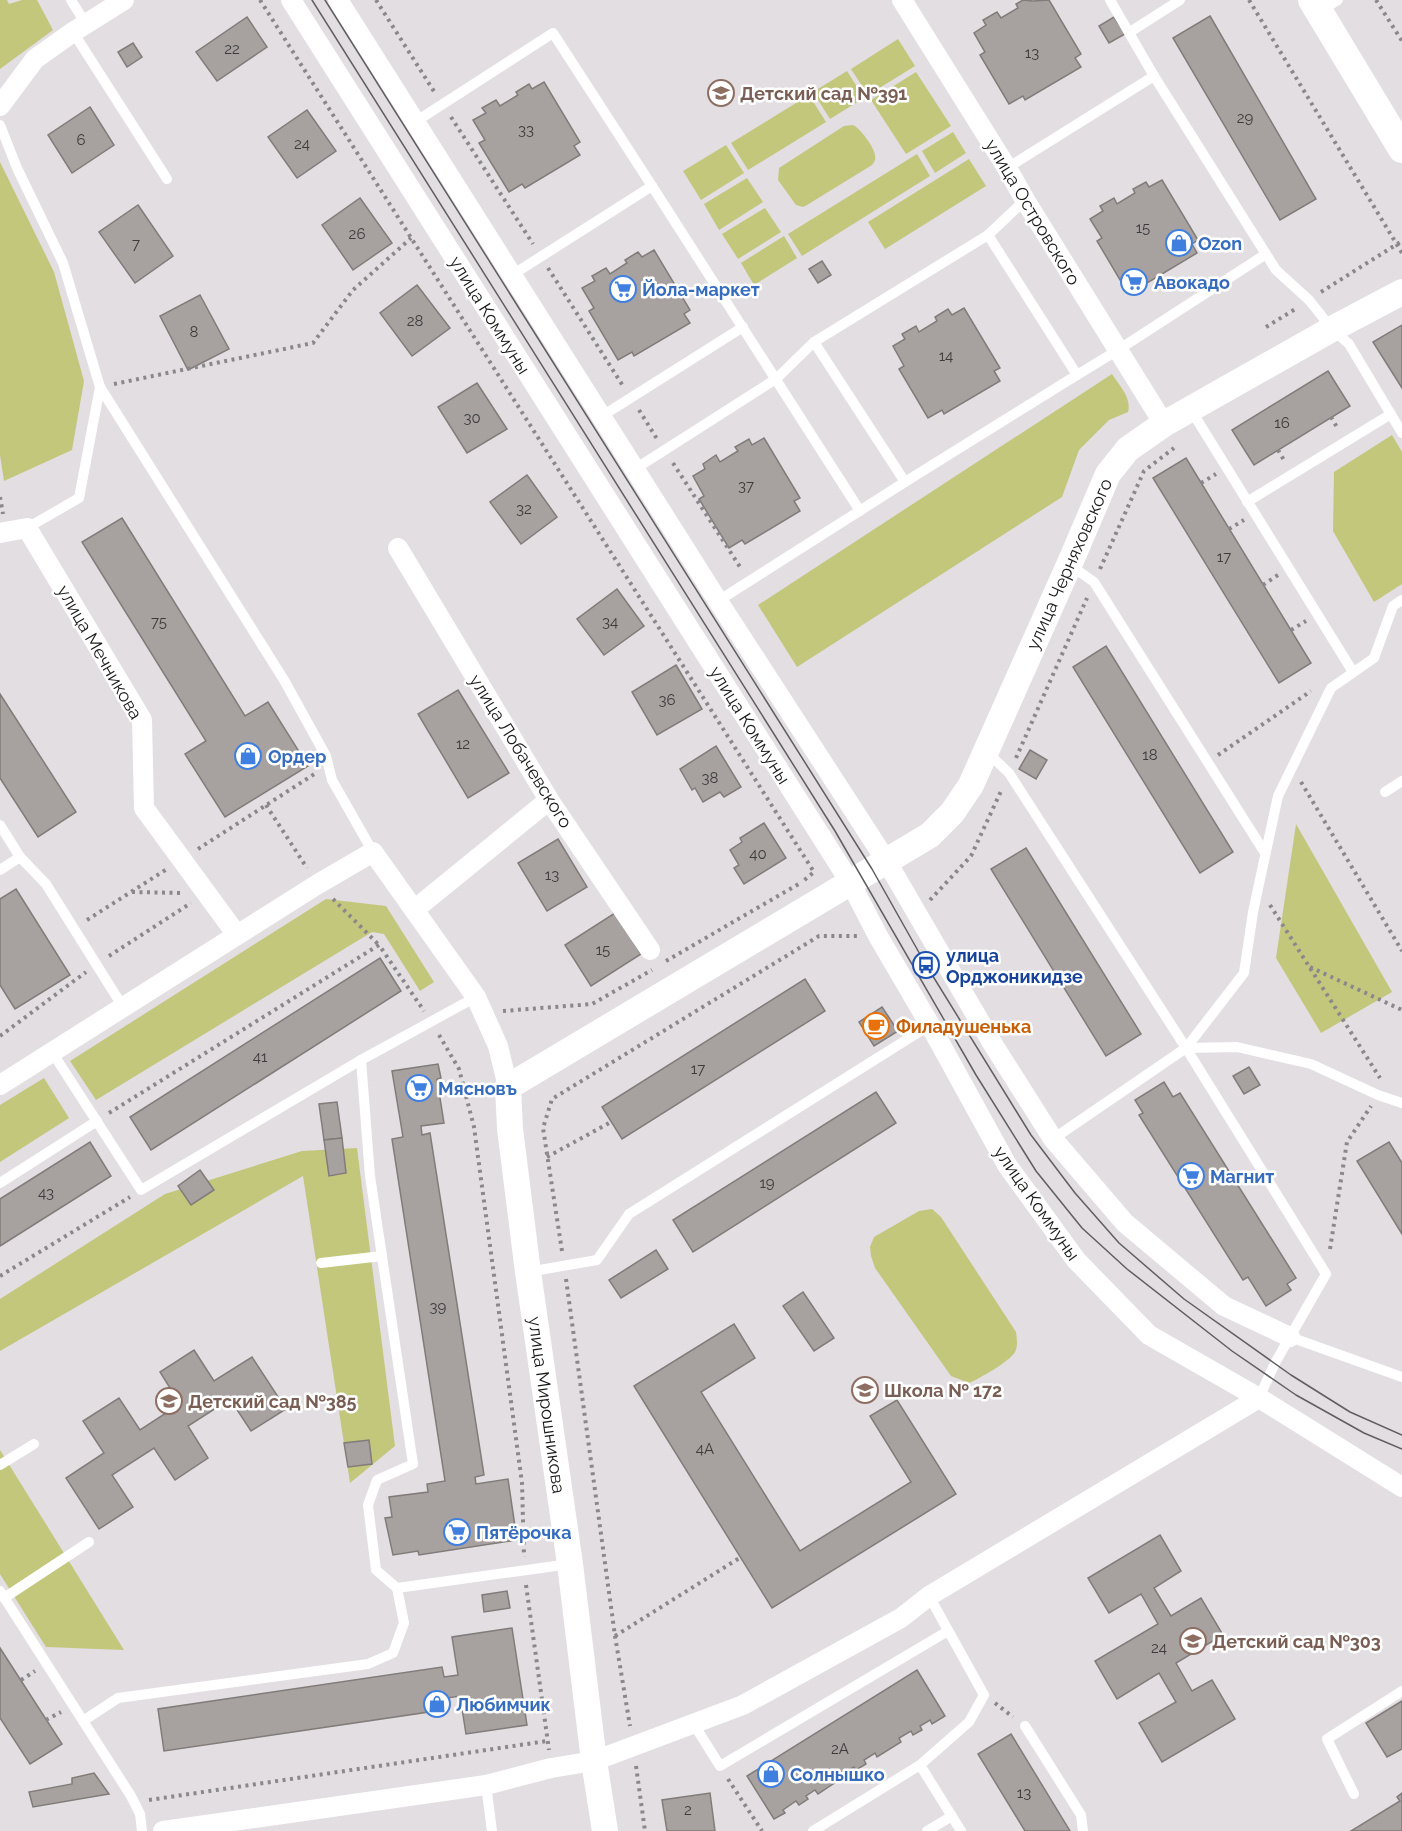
<svg xmlns="http://www.w3.org/2000/svg" width="1402" height="1831" viewBox="0 0 1402 1831" font-family="Raleway,sans-serif">
<style>
.green{fill:#c3c77c}
.building{fill:#a7a2a0;stroke:#817c7a;stroke-width:1.5}
.lines{fill:none;stroke-linecap:round;stroke-linejoin:round}
.path{stroke:#8b888b;stroke-width:4;stroke-dasharray:3 4.5;stroke-linecap:butt}
.service{stroke:#fff;stroke-width:10}
.minor{stroke:#fff;stroke-width:20}
.tertiary{stroke:#fff;stroke-width:26}
.secondary{stroke:#fff;stroke-width:28}
.tram{stroke:#605e60;stroke-width:1.5}
.labels{text-anchor:middle;dominant-baseline:central;stroke-width:5;stroke-linejoin:round;paint-order:stroke}
.number-label{font-size:15px;fill:#3d3b3c}
.education-label{font-size:18px;font-weight:bold;fill:#785e54;stroke:#fff;text-anchor:start}
.street-label{font-size:18px;fill:#1a191a;stroke:#fff}
.shop-label{font-size:18px;font-weight:bold;fill:#366cbe;stroke:#fff;text-anchor:start}
.transit-label{font-size:18px;font-weight:bold;fill:#164399;stroke:#fff;text-anchor:start}
.food-label{font-size:18px;font-weight:bold;fill:#c56008;stroke:#fff;text-anchor:start}
</style>
<rect width="100%" height="100%" fill="#e2dee2"/>
<g class="green">
<polygon points="0,0 7,0 9,4 22,0 37,0 53,30 0,69"/>
<polygon points="898,39 915,66 868,95 851,69"/>
<polygon points="847,71 864,98 830,119 813,92"/>
<polygon points="916,72 951,126 906,154 871,100"/>
<polygon points="809,95 826,122 748,170 731,143"/>
<path d="M853,125C860,128 875,148 875,156C876,160 874,162 872,165L807,205L803,207L796,205L778,180L779,168L844,126Z"/>
<polygon points="953,132 966,153 935,173 922,151"/>
<polygon points="726,145 744,173 701,200 683,171"/>
<polygon points="917,154 930,176 802,256 788,234"/>
<polygon points="969,159 986,186 885,249 868,222"/>
<polygon points="0,162 54,272 84,381 72,450 4,481 0,455"/>
<polygon points="747,178 763,202 719,230 704,204"/>
<polygon points="765,208 781,232 738,259 722,234"/>
<polygon points="784,236 797,258 754,285 741,263"/>
<path d="M1112,374C1119,385 1132,398 1128,412L1109,420L1079,450L1062,497L797,667L758,605Z"/>
<polygon points="1392,435 1402,452 1402,584 1374,602 1333,531 1334,472"/>
<polygon points="1296,824 1392,992 1321,1033 1276,958"/>
<polygon points="326,899 386,906 434,982 420,991 384,934 372,932 96,1100 70,1061"/>
<polygon points="44,1078 69,1118 0,1162 0,1105"/>
<polygon points="357,1148 395,1446 350,1483 303,1176 0,1351 0,1299 165,1194 302,1151"/>
<path d="M932,1209L941,1217L1016,1332C1017,1339 1018,1346 1015,1352C1009,1362 980,1378 969,1383L951,1376L875,1268L871,1256L870,1247L874,1237L919,1211Z"/>
<polygon points="0,1450 124,1650 46,1647 0,1574"/>
</g>
<g class="building">
<polygon points="1023,0 1033,1 1049,0 1081,54 1075,58 1081,67 1025,100 1023,96 1009,104 980,55 985,52 974,33 986,25 983,20 997,12 1001,18 1018,8 1016,4"/>
<polygon points="1210,16 1316,199 1280,220 1173,38"/>
<polygon points="247,17 267,47 217,81 196,52"/>
<polygon points="1114,17 1125,34 1109,43 1099,26"/>
<polygon points="133,43 142,57 127,67 118,52"/>
<polygon points="544,82 580,142 574,146 580,155 525,188 522,184 509,192 479,143 485,140 473,120 486,113 482,108 496,100 500,106 518,95 516,92 529,84 532,89"/>
<polygon points="90,107 114,145 72,173 48,135"/>
<polygon points="307,110 336,151 297,178 268,137"/>
<polygon points="1162,180 1198,240 1192,244 1197,253 1142,286 1139,282 1126,290 1097,241 1102,238 1090,219 1103,211 1100,206 1114,198 1117,204 1135,193 1133,189 1146,182 1149,187"/>
<polygon points="360,198 392,243 353,270 322,225"/>
<polygon points="138,205 173,256 135,283 99,232"/>
<polygon points="654,250 690,310 684,314 690,323 634,356 632,352 618,360 589,311 594,308 582,288 595,281 592,276 606,268 610,274 627,263 625,260 638,252 642,257"/>
<polygon points="822,261 831,275 818,283 809,269"/>
<polygon points="417,285 450,328 412,356 380,313"/>
<polygon points="200,295 229,349 188,370 160,316"/>
<polygon points="964,308 1000,368 994,371 1000,381 944,414 942,410 928,418 899,369 904,366 893,346 905,339 902,334 916,326 919,332 937,321 935,317 948,309 952,315"/>
<polygon points="1402,325 1402,388 1373,342"/>
<polygon points="1328,371 1350,406 1254,465 1232,430"/>
<polygon points="477,383 507,429 467,453 438,407"/>
<polygon points="764,438 800,498 794,501 800,511 745,544 742,540 729,548 699,499 704,496 693,476 705,469 703,464 716,455 720,462 738,451 735,447 749,439 752,445"/>
<polygon points="1186,458 1311,663 1279,683 1153,478"/>
<polygon points="527,475 557,517 521,544 490,502"/>
<polygon points="122,518 245,716 268,702 308,766 225,817 185,754 206,741 82,542"/>
<polygon points="617,589 644,626 604,655 577,619"/>
<polygon points="1106,646 1233,852 1200,873 1073,667"/>
<polygon points="676,665 702,709 657,735 632,692"/>
<polygon points="458,690 509,773 468,798 418,714"/>
<polygon points="0,694 76,812 38,837 0,778"/>
<polygon points="716,746 741,787 724,797 720,792 703,802 695,788 692,790 680,769"/>
<polygon points="1030,750 1047,760 1036,779 1019,769"/>
<polygon points="764,823 786,858 744,884 734,868 739,865 730,850 742,842 740,838"/>
<polygon points="558,839 587,887 547,911 518,863"/>
<polygon points="1026,848 1141,1034 1106,1056 991,869"/>
<polygon points="16,889 70,975 15,1009 0,985 0,899"/>
<polygon points="615,913 641,954 591,986 565,945"/>
<polygon points="380,958 401,991 151,1150 130,1117"/>
<polygon points="805,979 825,1011 622,1139 602,1107"/>
<polygon points="882,1007 898,1031 874,1046 859,1022"/>
<polygon points="438,1064 441,1078 437,1079 444,1123 421,1126 422,1135 430,1133 484,1475 475,1477 476,1484 508,1479 517,1540 419,1555 418,1551 393,1555 385,1518 392,1517 389,1497 428,1492 427,1484 445,1481 392,1139 403,1137 392,1071"/>
<polygon points="1249,1067 1260,1085 1244,1094 1233,1076"/>
<polygon points="1164,1082 1173,1097 1180,1093 1296,1278 1287,1284 1291,1290 1266,1306 1248,1277 1243,1280 1139,1115 1143,1113 1135,1100"/>
<polygon points="876,1092 896,1123 693,1252 673,1220"/>
<polygon points="337,1102 342,1138 324,1140 319,1104"/>
<polygon points="342,1138 346,1173 329,1176 324,1140"/>
<polygon points="90,1142 111,1176 0,1246 0,1199"/>
<polygon points="1389,1142 1402,1163 1402,1234 1357,1161"/>
<polygon points="200,1170 214,1190 191,1205 178,1186"/>
<polygon points="656,1250 668,1269 621,1298 609,1280"/>
<polygon points="803,1292 834,1338 814,1351 783,1306"/>
<polygon points="734,1324 755,1358 701,1392 800,1551 911,1482 870,1416 897,1400 956,1494 772,1608 634,1386"/>
<polygon points="194,1350 214,1381 252,1357 286,1409 251,1431 230,1399 188,1426 208,1458 175,1480 154,1448 112,1475 133,1507 99,1529 66,1478 104,1453 83,1421 119,1398 140,1430 180,1404 160,1372"/>
<polygon points="369,1440 372,1464 348,1467 344,1443"/>
<polygon points="1160,1535 1181,1571 1154,1588 1171,1616 1201,1598 1223,1635 1176,1663 1192,1691 1212,1680 1235,1719 1162,1762 1139,1723 1176,1702 1159,1673 1117,1699 1095,1661 1158,1624 1141,1594 1109,1613 1088,1578"/>
<polygon points="507,1591 510,1608 484,1612 482,1595"/>
<polygon points="512,1628 527,1725 466,1734 460,1696 447,1698 449,1709 164,1751 158,1709 442,1667 444,1677 458,1675 452,1637"/>
<polygon points="0,1648 62,1744 30,1764 0,1718"/>
<polygon points="917,1670 945,1716 932,1724 930,1720 920,1726 922,1730 913,1735 911,1731 899,1738 901,1742 877,1757 875,1753 864,1760 866,1764 856,1770 854,1767 843,1773 845,1776 818,1794 815,1790 806,1796 808,1799 799,1805 796,1801 783,1810 785,1813 774,1819 747,1776"/>
<polygon points="1402,1701 1402,1749 1387,1757 1366,1723"/>
<polygon points="1011,1734 1070,1831 1025,1831 978,1754"/>
<polygon points="94,1773 109,1794 33,1807 29,1792 72,1784 72,1778"/>
<polygon points="710,1793 715,1831 667,1831 662,1800"/>
<polygon points="1402,1793 1402,1831 1351,1831 1400,1801 1397,1797"/>
</g>
<g class="lines">
<g class="path">
<polyline points="260,0 814,872 802,882"/>
<polyline points="376,0 435,93"/>
<polyline points="1249,0 1402,253"/>
<polyline points="1376,0 1402,41"/>
<polyline points="451,117 533,244"/>
<polyline points="548,268 623,386"/>
<polyline points="1321,292 1402,241"/>
<polyline points="1266,327 1297,308"/>
<polyline points="114,384 313,343 353,290 411,238"/>
<polyline points="639,410 657,439"/>
<polyline points="1331,417 1338,429"/>
<polyline points="1278,450 1285,462"/>
<polyline points="673,463 742,570"/>
<polyline points="1201,483 1216,474"/>
<polyline points="0,497 3,514"/>
<polyline points="1229,529 1244,520"/>
<polyline points="1100,569 1144,471 1174,448"/>
<polyline points="1263,585 1278,575"/>
<polyline points="1291,630 1306,621"/>
<polyline points="1218,755 1311,691"/>
<polyline points="1016,758 1087,598"/>
<polyline points="1301,782 1402,951"/>
<polyline points="266,805 307,868"/>
<polyline points="198,849 316,773"/>
<polyline points="132,892 182,893"/>
<polyline points="333,899 379,945"/>
<polyline points="930,900 971,856 1002,789"/>
<polyline points="1270,905 1380,1078"/>
<polyline points="87,920 167,869"/>
<polyline points="109,956 191,903"/>
<polyline points="666,961 802,882"/>
<polyline points="1310,967 1402,1010"/>
<polyline points="503,1011 592,1004 652,970"/>
<polyline points="439,1035 459,1069 474,1127 522,1483 524,1557"/>
<polyline points="0,1036 86,972"/>
<polyline points="109,1113 379,945 424,1011"/>
<polyline points="547,1157 611,1122"/>
<polyline points="1330,1249 1347,1142 1371,1106"/>
<polyline points="562,1251 543,1128 552,1099 819,936 857,936"/>
<polyline points="0,1276 130,1197"/>
<polyline points="566,1279 615,1636 630,1726"/>
<polyline points="526,1585 549,1750"/>
<polyline points="615,1636 741,1557"/>
<polyline points="21,1680 35,1671"/>
<polyline points="995,1703 1013,1717"/>
<polyline points="46,1720 61,1712"/>
<polyline points="636,1766 645,1831"/>
<polyline points="728,1779 762,1831"/>
<polyline points="149,1800 547,1741"/>
</g>
<g class="service">
<polyline points="71,0 86,24"/>
<polyline points="1110,0 1154,76 1276,270 1309,300 1332,329 1349,344 1402,433"/>
<polyline points="1319,12 1338,0"/>
<polyline points="73,32 167,179"/>
<polyline points="1130,32 1180,0"/>
<polyline points="415,122 553,33 652,186"/>
<polyline points="0,125 17,168 63,263 100,387 284,680 326,756 332,780 373,852"/>
<polyline points="1007,168 1154,76"/>
<polyline points="988,235 1077,375 1118,350 1266,254"/>
<polyline points="512,275 652,186 860,511"/>
<polyline points="1191,410 1353,672"/>
<polyline points="602,416 743,327"/>
<polyline points="635,469 776,379 814,342 988,235 1025,200"/>
<polyline points="905,482 1077,375"/>
<polyline points="1247,502 1391,414"/>
<polyline points="27,528 79,498 100,387"/>
<polyline points="1070,565 1094,582 1265,853"/>
<polyline points="718,601 905,482 814,342"/>
<polyline points="987,752 1009,773 1186,1048 1326,1274 1275,1363 1259,1398"/>
<polyline points="1385,792 1402,781"/>
<polyline points="0,825 20,857 46,884 123,1007"/>
<polyline points="0,870 20,857"/>
<polyline points="1186,1048 1237,1047 1311,1064 1378,1095 1402,1103"/>
<polyline points="52,1052 141,1190 361,1060"/>
<polyline points="1053,1139 1186,1048 1244,973 1253,912 1278,796 1331,688 1374,658 1393,606 1402,600"/>
<polyline points="0,1183 97,1121"/>
<polyline points="321,1263 382,1256"/>
<polyline points="528,1272 597,1260 629,1214 930,1025"/>
<polyline points="1290,1337 1402,1377"/>
<polyline points="0,1465 34,1444"/>
<polyline points="397,1588 376,1570 368,1505 377,1480 413,1464 370,1176 361,1060 476,997"/>
<polyline points="0,1591 131,1796 140,1814 142,1831"/>
<polyline points="929,1596 984,1695 969,1722 920,1765 961,1831"/>
<polyline points="4,1598 89,1542"/>
<polyline points="83,1721 118,1698 368,1664 393,1653 404,1623 397,1588 570,1564"/>
<polyline points="693,1723 720,1766 948,1631"/>
<polyline points="1025,1726 1081,1815 1083,1831"/>
<polyline points="486,1785 492,1831"/>
<polyline points="1354,1794 1327,1739 1402,1691"/>
<polyline points="813,1831 920,1765"/>
<polyline points="927,1831 952,1816"/>
</g>
<g class="minor">
<polyline points="291,0 850,882 878,936 930,1025 1007,1165 1076,1260 1149,1335 1259,1398 1402,1487"/>
<polyline points="338,0 718,601 887,862 994,1046 1053,1139 1125,1223 1224,1306 1290,1337"/>
<polyline points="902,0 1007,168 1025,200 1164,424"/>
<polyline points="0,106 35,59 73,32 124,0"/>
<polyline points="0,533 27,528 142,720 144,808 237,935"/>
<polyline points="398,548 549,800 650,950"/>
<polyline points="414,910 549,800"/>
<polyline points="0,1085 318,884 373,852 476,997 498,1046 508,1087"/>
<polyline points="163,1831 486,1785 551,1768 594,1761 743,1705 901,1618 929,1596 1259,1398"/>
</g>
<polyline class="tertiary" points="605,1831 594,1761 570,1564 528,1272 510,1129 508,1087 930,835 952,813 971,785 1073,556 1108,474 1128,449 1164,424 1332,329 1402,292"/>
<polyline class="secondary" points="1312,0 1402,149"/>
<g class="tram">
<polyline points="312,0 835,831 976,1075 1036,1171 1082,1228 1127,1269 1232,1351 1296,1395 1364,1433 1402,1449"/>
<polyline points="325,0 872,869 926,965 1031,1135 1075,1193 1119,1243 1184,1299 1291,1375 1350,1412 1402,1435"/>
</g>
</g>
<defs>
<symbol id="school-ring" viewBox="-11 -11 22 22"><circle r="9.5" fill="#fff" stroke="#8d6e63" stroke-width="1.5"/><path d="M0-5L7-2L0 1L-7-2ZM-4 1L0 2.5L4 1V4Q0 6-4 4Z" fill="#8d6e63"/></symbol>
<symbol id="shop-ring" viewBox="-11 -11 22 22"><circle r="9.5" fill="#fff" stroke="#3f7fe0" stroke-width="1.5"/><path d="M-5-2.5h2.3a2.7 3.5 0 0 1 5.4 0H5L5.5 6h-11ZM-1.5-2.5h3a1.5 2.3 0 0 0-3 0Z" fill="#3f7fe0"/></symbol>
<symbol id="supermarket-ring" viewBox="-11 -11 22 22"><circle r="9.5" fill="#fff" stroke="#3f7fe0" stroke-width="1.5"/><path d="M-6-5.5h2.5l.6 2H6L4.5 2H-2.5L-4.4-4H-6ZM-1.5 3.2a1.3 1.3 0 1 0 .1 0ZM3 3.2a1.3 1.3 0 1 0 .1 0Z" fill="#3f7fe0"/></symbol>
<symbol id="bus-ring" viewBox="-11 -11 22 22"><circle r="9.5" fill="#fff" stroke="#1a4fb4" stroke-width="1.5"/><path d="M-5-6H5V4H4V6H2V4H-2V6H-4V4H-5ZM-3.5-4V0h7V-4ZM-3.5 1.2v1.5H-2V1.2ZM2 1.2v1.5H3.5V1.2Z" fill="#1a4fb4"/></symbol>
<symbol id="cafe-ring" viewBox="-11 -11 22 22"><circle r="9.5" fill="#fff" stroke="#e8710a" stroke-width="1.5"/><path d="M-5.5-4.5H6V0H3Q3 3.5 0 3.5H-2.5Q-5.5 3.5-5.5 0ZM3-3.2v2h1.7v-2ZM-6 4.5H4V6H-6Z" fill="#e8710a"/></symbol>
</defs>
<g fill-rule="evenodd">
<use href="#school-ring" x="706" y="78" width="30" height="30"/>
<use href="#shop-ring" x="1164" y="228" width="30" height="30"/>
<use href="#supermarket-ring" x="1119" y="267" width="30" height="30"/>
<use href="#supermarket-ring" x="608" y="274" width="30" height="30"/>
<use href="#shop-ring" x="233" y="741" width="30" height="30"/>
<use href="#bus-ring" x="911" y="950" width="30" height="30"/>
<use href="#cafe-ring" x="861" y="1011" width="30" height="30"/>
<use href="#supermarket-ring" x="404" y="1073" width="30" height="30"/>
<use href="#supermarket-ring" x="1176" y="1161" width="30" height="30"/>
<use href="#school-ring" x="850" y="1375" width="30" height="30"/>
<use href="#school-ring" x="154" y="1386" width="30" height="30"/>
<use href="#supermarket-ring" x="442" y="1517" width="30" height="30"/>
<use href="#school-ring" x="1178" y="1626" width="30" height="30"/>
<use href="#shop-ring" x="422" y="1689" width="30" height="30"/>
<use href="#shop-ring" x="756" y="1759" width="30" height="30"/>
</g>
<g class="labels">
<g class="number-label">
<text x="232" y="49">22</text>
<text x="1032" y="53">13</text>
<text x="1245" y="118">29</text>
<text x="526" y="130">33</text>
<text x="81" y="140">6</text>
<text x="302" y="144">24</text>
<text x="1143" y="228">15</text>
<text x="357" y="234">26</text>
<text x="136" y="244">7</text>
<text x="415" y="321">28</text>
<text x="194" y="332">8</text>
<text x="946" y="356">14</text>
<text x="472" y="418">30</text>
<text x="1282" y="423">16</text>
<text x="746" y="486">37</text>
<text x="524" y="509">32</text>
<text x="1224" y="557">17</text>
<text x="159" y="622">75</text>
<text x="610" y="622">34</text>
<text x="667" y="700">36</text>
<text x="463" y="744">12</text>
<text x="1150" y="755">18</text>
<text x="710" y="778">38</text>
<text x="758" y="854">40</text>
<text x="552" y="875">13</text>
<text x="603" y="950">15</text>
<text x="260" y="1057">41</text>
<text x="698" y="1069">17</text>
<text x="767" y="1183">19</text>
<text x="46" y="1193">43</text>
<text x="438" y="1307">39</text>
<text x="705" y="1449">4А</text>
<text x="1159" y="1648">24</text>
<text x="840" y="1749">2А</text>
<text x="1024" y="1793">13</text>
<text x="688" y="1810">2</text>
</g>
<g class="education-label">
<text x="740" y="93">Детский сад №391</text>
<text x="884" y="1390">Школа № 172</text>
<text x="188" y="1401">Детский сад №385</text>
<text x="1212" y="1641">Детский сад №303</text>
</g>
<g class="street-label">
<text transform="translate(1033 212) rotate(59)">улица Островского</text>
<text transform="translate(490 315) rotate(58)">улица Коммуны</text>
<text transform="translate(1069 564) rotate(-66)">улица Черняховского</text>
<text transform="translate(100 652) rotate(60)">улица Мечникова</text>
<text transform="translate(750 725) rotate(58)">улица Коммуны</text>
<text transform="translate(521 751) rotate(58)">улица Лобачевского</text>
<text transform="translate(1037 1203) rotate(55)">улица Коммуны</text>
<text transform="translate(547 1405) rotate(82)">улица Мирошникова</text>
</g>
<g class="shop-label">
<text x="1198" y="243">Ozon</text>
<text x="1154" y="282">Авокадо</text>
<text x="642" y="289">Йола-маркет</text>
<text x="268" y="756">Ордер</text>
<text x="438" y="1088">Мясновъ</text>
<text x="1210" y="1176">Магнит</text>
<text x="476" y="1532">Пятёрочка</text>
<text x="456" y="1704">Любимчик</text>
<text x="790" y="1774">Солнышко</text>
</g>
<g class="transit-label">
<text x="946" y="955">улица<tspan x="946" dy="21">Орджоникидзе</tspan></text>
</g>
<g class="food-label">
<text x="896" y="1026">Филадушенька</text>
</g>
</g>
</svg>
